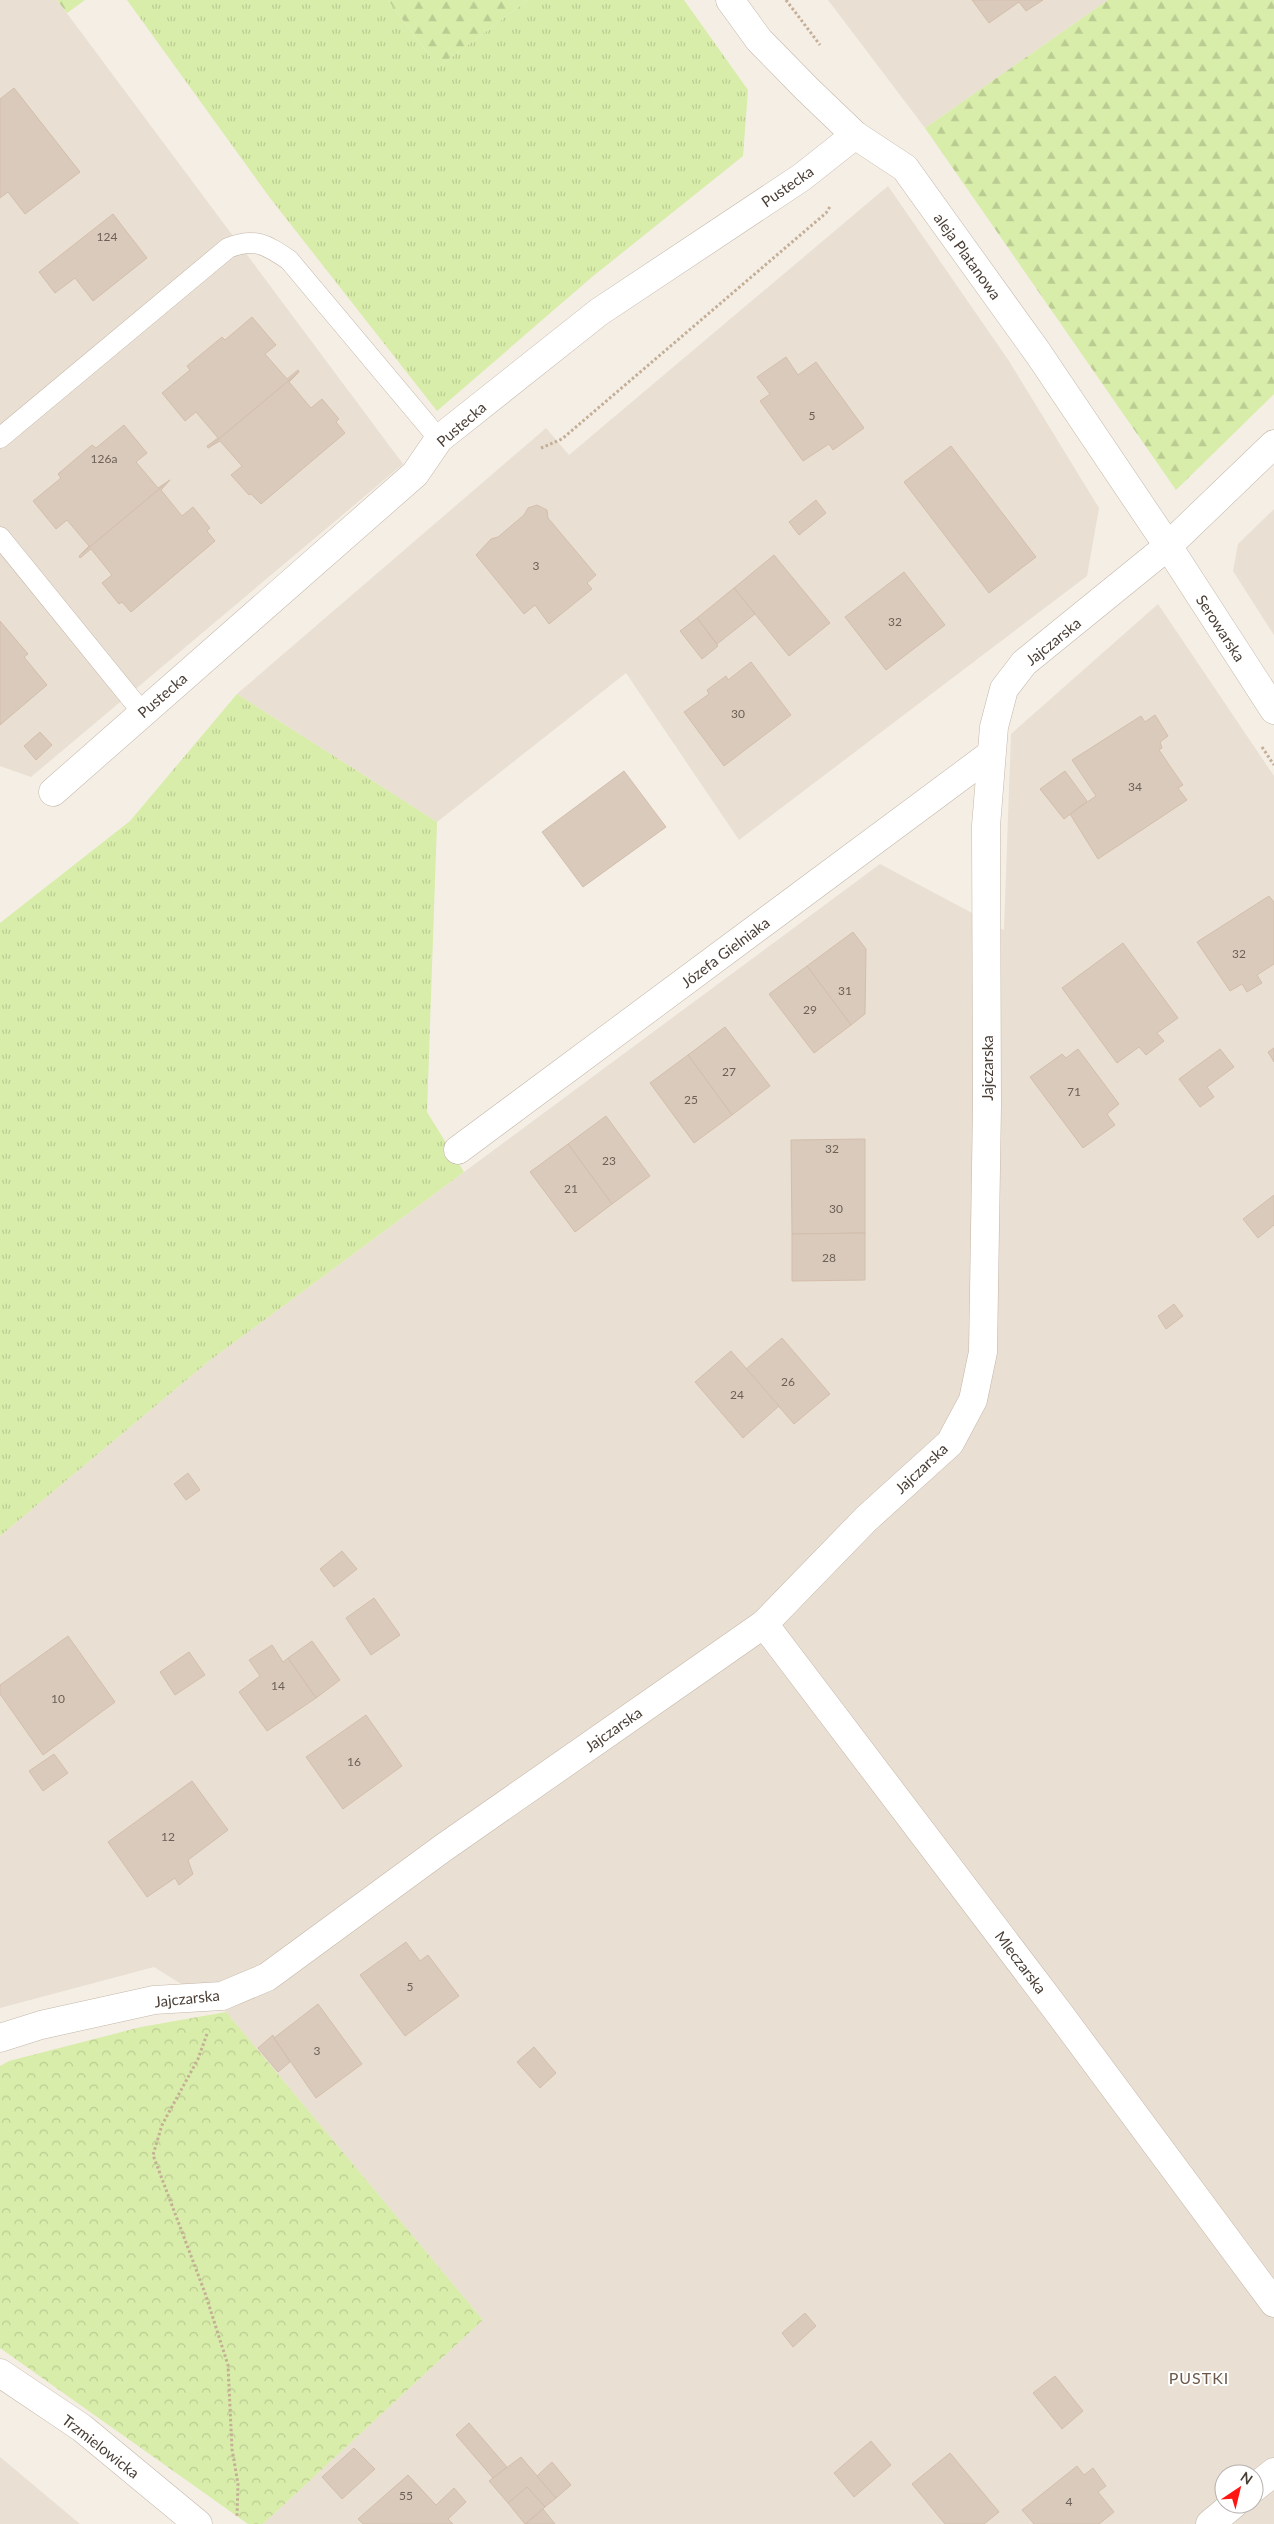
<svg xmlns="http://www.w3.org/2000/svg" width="1274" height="2524" viewBox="0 0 1274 2524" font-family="Lato,sans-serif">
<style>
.residential{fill:#e9dfd2;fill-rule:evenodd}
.grass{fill:url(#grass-tufts)}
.forest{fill:url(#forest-firs)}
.park{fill:url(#park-crowns)}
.building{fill:#dacabc;stroke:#d3beac}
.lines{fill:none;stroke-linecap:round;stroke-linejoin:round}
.service-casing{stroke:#c4b7a9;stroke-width:21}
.minor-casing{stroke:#c4b7a9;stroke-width:29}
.path{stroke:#c4ae96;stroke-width:3;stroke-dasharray:2.5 2.5;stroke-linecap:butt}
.service{stroke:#fff;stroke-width:20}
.minor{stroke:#fff;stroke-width:28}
.labels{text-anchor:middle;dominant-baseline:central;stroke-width:4;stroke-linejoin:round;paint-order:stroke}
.number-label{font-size:12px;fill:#6c6056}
.street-label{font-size:15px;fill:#483d34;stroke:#fff}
.neighbourhood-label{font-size:16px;letter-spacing:1px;fill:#6c594a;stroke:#fff}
</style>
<defs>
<pattern id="grass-tufts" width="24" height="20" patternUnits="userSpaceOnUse" patternTransform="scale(1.25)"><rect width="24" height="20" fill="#d8eda9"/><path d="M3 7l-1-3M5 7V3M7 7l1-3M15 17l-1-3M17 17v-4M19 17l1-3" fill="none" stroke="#bbcc92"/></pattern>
<pattern id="forest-firs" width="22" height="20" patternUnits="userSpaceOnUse" patternTransform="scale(1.25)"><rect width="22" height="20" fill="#d8eda9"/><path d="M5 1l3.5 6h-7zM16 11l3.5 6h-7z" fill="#bbcc92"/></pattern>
<pattern id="park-crowns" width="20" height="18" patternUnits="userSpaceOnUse" patternTransform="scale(1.25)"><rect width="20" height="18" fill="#d8eda9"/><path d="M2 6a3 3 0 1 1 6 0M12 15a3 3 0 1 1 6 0" fill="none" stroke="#bbcc92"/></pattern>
</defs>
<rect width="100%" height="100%" fill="#f4eee5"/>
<g class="residential">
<polygon points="0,0 57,0 403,464 31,777 0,766"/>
<polygon points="828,0 1108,0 925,128"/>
<polygon points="888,186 1009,361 1099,508 1087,576 739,840 626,673 437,822 237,694 546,428 569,455"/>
<polygon points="1274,509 1274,635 1233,571 1238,544"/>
<path d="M1158,604L1274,776V2524H263L483,2320L226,2012L154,1967L0,2008V1536L209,1361L880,864L1004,930L1011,734ZM1224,2474H1254V2504H1224Z"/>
<polygon points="0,2457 80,2524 0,2524"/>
</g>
<g class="grass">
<polygon points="127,0 388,0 438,67 528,0 684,0 748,90 743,156 592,277 437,411 270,198"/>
<polygon points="237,694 437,822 427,1112 464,1172 209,1361 0,1536 0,923 130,821"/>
</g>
<g class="forest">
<polygon points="57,0 85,0 67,13"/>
<polygon points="388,0 528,0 438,67"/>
<polygon points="1108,0 1274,0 1274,394 1176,490 925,128"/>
</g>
<polygon class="park" points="226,2012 483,2320 263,2524 248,2524 0,2348 0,2066 9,2061 141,2027"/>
<g class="building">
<polygon points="972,0 1043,0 1026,11 1019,2 989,23"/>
<polygon points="14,88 80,172 25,214 8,192 0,198 0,99"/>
<polygon points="113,214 147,258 93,301 75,278 55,293 39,272"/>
<polygon points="252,317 276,345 265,354 287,379 298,370 299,372 208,448 207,446 218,438 196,412 185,421 162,393 190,370 187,366 222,337 225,340"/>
<polygon points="786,357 798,375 816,362 864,428 833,450 829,444 803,461 760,401 770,394 757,377"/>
<polygon points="299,372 289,382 311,408 322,399 339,419 336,422 345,433 261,504 251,494 249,495 231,475 242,466 220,441 208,448"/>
<polygon points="124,425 147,453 136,462 158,488 170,480 79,556 89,546 67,520 56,529 33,501 61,478 58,474 92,445 96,448"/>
<polygon points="951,446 1036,557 989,593 904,482"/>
<polygon points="170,480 161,490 182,516 193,507 210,528 207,531 215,541 131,612 122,602 119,604 102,583 112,575 91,549 80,558 79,556"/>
<polygon points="816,500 826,513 799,535 789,522"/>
<polygon points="537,505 547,510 548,518 596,575 587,583 592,589 549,624 535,605 524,614 476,555 491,539 498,537 524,515 528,508"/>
<polygon points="774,555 830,623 789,656 734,588"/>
<polygon points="904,572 945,625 886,670 845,617"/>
<polygon points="734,588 755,614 717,644 697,618"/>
<polygon points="697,618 718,646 702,659 680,631"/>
<polygon points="0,621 28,654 24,657 47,685 0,725"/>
<polygon points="751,662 791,715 724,766 684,712 709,694 707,690 726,676 728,680"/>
<polygon points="1155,715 1168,736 1160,742 1162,748 1159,750 1183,785 1178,788 1187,800 1098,859 1070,814 1096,796 1072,760 1141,716 1145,722"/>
<polygon points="40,732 52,745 36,760 24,746"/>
<polygon points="624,771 666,827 583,887 542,832"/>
<polygon points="1065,771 1087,801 1064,819 1040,789"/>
<polygon points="1269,896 1274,902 1274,964 1257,975 1262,983 1247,992 1242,984 1230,991 1197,942"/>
<polygon points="853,932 866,949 865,1014 851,1025 807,966"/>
<polygon points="1123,943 1178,1018 1157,1033 1164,1041 1146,1055 1139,1047 1117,1063 1062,988"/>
<polygon points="807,966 851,1025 814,1053 769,994"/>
<polygon points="725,1027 770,1086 732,1115 688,1055"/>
<polygon points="1274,1048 1274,1062 1268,1052"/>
<polygon points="1078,1049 1119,1104 1107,1114 1115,1125 1083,1148 1030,1077 1062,1054 1066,1058"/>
<polygon points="1220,1049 1234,1067 1207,1087 1214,1097 1200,1107 1179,1079"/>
<polygon points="688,1055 732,1115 694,1143 650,1083"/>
<polygon points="606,1116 650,1176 612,1204 568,1144"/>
<polygon points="865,1139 865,1233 792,1234 791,1140"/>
<polygon points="568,1144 612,1204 575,1232 530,1172"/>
<polygon points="1274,1195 1274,1225 1258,1238 1243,1219"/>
<polygon points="865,1233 865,1280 792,1281 792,1234"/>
<polygon points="1174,1304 1183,1316 1166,1329 1158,1316"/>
<polygon points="782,1338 830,1394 794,1424 746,1369"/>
<polygon points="731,1351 779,1406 743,1438 695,1382"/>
<polygon points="188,1473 200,1490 186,1500 174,1484"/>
<polygon points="342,1551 357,1569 334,1587 320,1569"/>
<polygon points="374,1598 400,1635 371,1655 346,1618"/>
<polygon points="68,1636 115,1702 43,1755 0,1694 0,1685"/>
<polygon points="312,1641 340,1680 316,1698 288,1658"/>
<polygon points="272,1645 283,1662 288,1658 316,1698 267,1731 239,1692 260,1676 249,1660"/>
<polygon points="189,1652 205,1675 175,1695 160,1672"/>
<polygon points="366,1715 402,1766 343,1809 306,1757"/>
<polygon points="54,1754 68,1773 43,1791 29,1771"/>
<polygon points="192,1781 228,1830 188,1860 193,1874 179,1885 175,1878 147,1897 108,1842"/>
<polygon points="406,1942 420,1961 428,1955 459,1996 405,2036 360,1975"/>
<polygon points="318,2004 362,2064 316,2098 274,2038"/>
<polygon points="273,2035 274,2038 290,2062 278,2072 258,2048"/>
<polygon points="534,2047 556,2073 540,2088 517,2062"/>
<polygon points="805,2313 816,2326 793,2347 782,2333"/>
<polygon points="1055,2376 1083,2411 1062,2429 1033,2393"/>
<polygon points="469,2423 507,2467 493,2478 456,2435"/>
<polygon points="871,2441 891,2465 854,2497 834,2473"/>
<polygon points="354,2448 375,2469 342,2499 322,2477"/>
<polygon points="950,2453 999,2512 984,2524 945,2524 912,2484"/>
<polygon points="521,2457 556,2498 545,2507 527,2487 508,2503 489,2481"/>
<polygon points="552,2462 571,2485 556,2498 537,2476"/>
<polygon points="1077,2466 1084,2475 1093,2468 1106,2486 1098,2492 1114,2512 1099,2524 1034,2524 1022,2510"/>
<polygon points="408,2475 436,2505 454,2488 466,2502 448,2519 453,2524 363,2524 358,2519"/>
<polygon points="527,2487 545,2507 525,2524 508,2503"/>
<polygon points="543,2509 555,2524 526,2524"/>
</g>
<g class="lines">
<defs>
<g id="service">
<path d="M0,438L228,248C255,237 267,245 289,260L439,439"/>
<polyline points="0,537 142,712"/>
</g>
<g id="minor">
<polyline points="730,0 759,40 807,89 855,135 905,168 1038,353 1168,546 1274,710"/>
<polyline points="53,792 415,474 439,439 599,312 802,177 855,135"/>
<polyline points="458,1150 991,754"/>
<polyline points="764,1624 1059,2013 1274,2303"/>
<polyline points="0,2038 41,2025 154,2000 222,1996 267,1977 443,1848 764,1624 866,1519 950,1443 973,1400 983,1352 987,1106 986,826 994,727 1004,689 1024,663 1168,546 1274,444"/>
<polyline points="0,2373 82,2428 198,2524"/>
<polyline points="1254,2488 1274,2472"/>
<polyline points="1210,2524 1234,2504"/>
</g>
</defs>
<use href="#service" class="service-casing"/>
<use href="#minor" class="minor-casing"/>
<g class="path">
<polyline points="786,0 820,45"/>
<polyline points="541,448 562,439 826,213 831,205"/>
<polyline points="1262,747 1274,765"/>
<polyline points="207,2034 198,2059 162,2125 153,2155 205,2293 228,2365 232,2449 238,2484 237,2516"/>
</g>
<use href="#service" class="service"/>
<use href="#minor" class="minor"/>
</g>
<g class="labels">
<g class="number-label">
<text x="107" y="236">124</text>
<text x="812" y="415">5</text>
<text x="104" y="458">126a</text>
<text x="536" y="565">3</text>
<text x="895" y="621">32</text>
<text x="738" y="713">30</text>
<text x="1135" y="786">34</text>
<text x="1239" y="953">32</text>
<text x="845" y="990">31</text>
<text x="810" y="1009">29</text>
<text x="729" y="1071">27</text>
<text x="1074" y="1091">71</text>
<text x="691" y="1099">25</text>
<text x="832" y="1148">32</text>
<text x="609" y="1160">23</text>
<text x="571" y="1188">21</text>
<text x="836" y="1208">30</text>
<text x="829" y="1257">28</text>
<text x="788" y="1381">26</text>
<text x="737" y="1394">24</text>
<text x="278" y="1685">14</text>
<text x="58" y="1698">10</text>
<text x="354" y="1761">16</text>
<text x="168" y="1836">12</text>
<text x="410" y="1986">5</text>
<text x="317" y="2050">3</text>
<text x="406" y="2495">55</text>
<text x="1069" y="2501">4</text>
</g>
<g class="street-label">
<text transform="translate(787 186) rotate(-35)">Pustecka</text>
<text transform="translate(968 256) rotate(54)">aleja Platanowa</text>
<text transform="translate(461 424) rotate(-41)">Pustecka</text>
<text transform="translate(1221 628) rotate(57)">Serowarska</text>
<text transform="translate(1053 641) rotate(-39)">Jajczarska</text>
<text transform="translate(162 695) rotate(-41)">Pustecka</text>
<text transform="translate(725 952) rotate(-37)">Józefa Gielniaka</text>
<text transform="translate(987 1068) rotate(-90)">Jajczarska</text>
<text transform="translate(921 1468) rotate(-43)">Jajczarska</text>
<text transform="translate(613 1729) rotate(-35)">Jajczarska</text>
<text transform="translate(1021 1962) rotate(53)">Mleczarska</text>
<text transform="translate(187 1998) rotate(-6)">Jajczarska</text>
<text transform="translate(101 2446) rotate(38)">Trzmielowicka</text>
</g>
<g class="neighbourhood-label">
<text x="1199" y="2377">PUSTKI</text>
</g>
</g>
<g transform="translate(1239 2489) rotate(35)"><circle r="24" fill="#ffffff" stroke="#b6b1ae"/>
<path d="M0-4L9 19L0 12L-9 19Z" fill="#ff1511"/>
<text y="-8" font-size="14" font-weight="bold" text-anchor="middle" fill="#483d34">N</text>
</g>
</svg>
